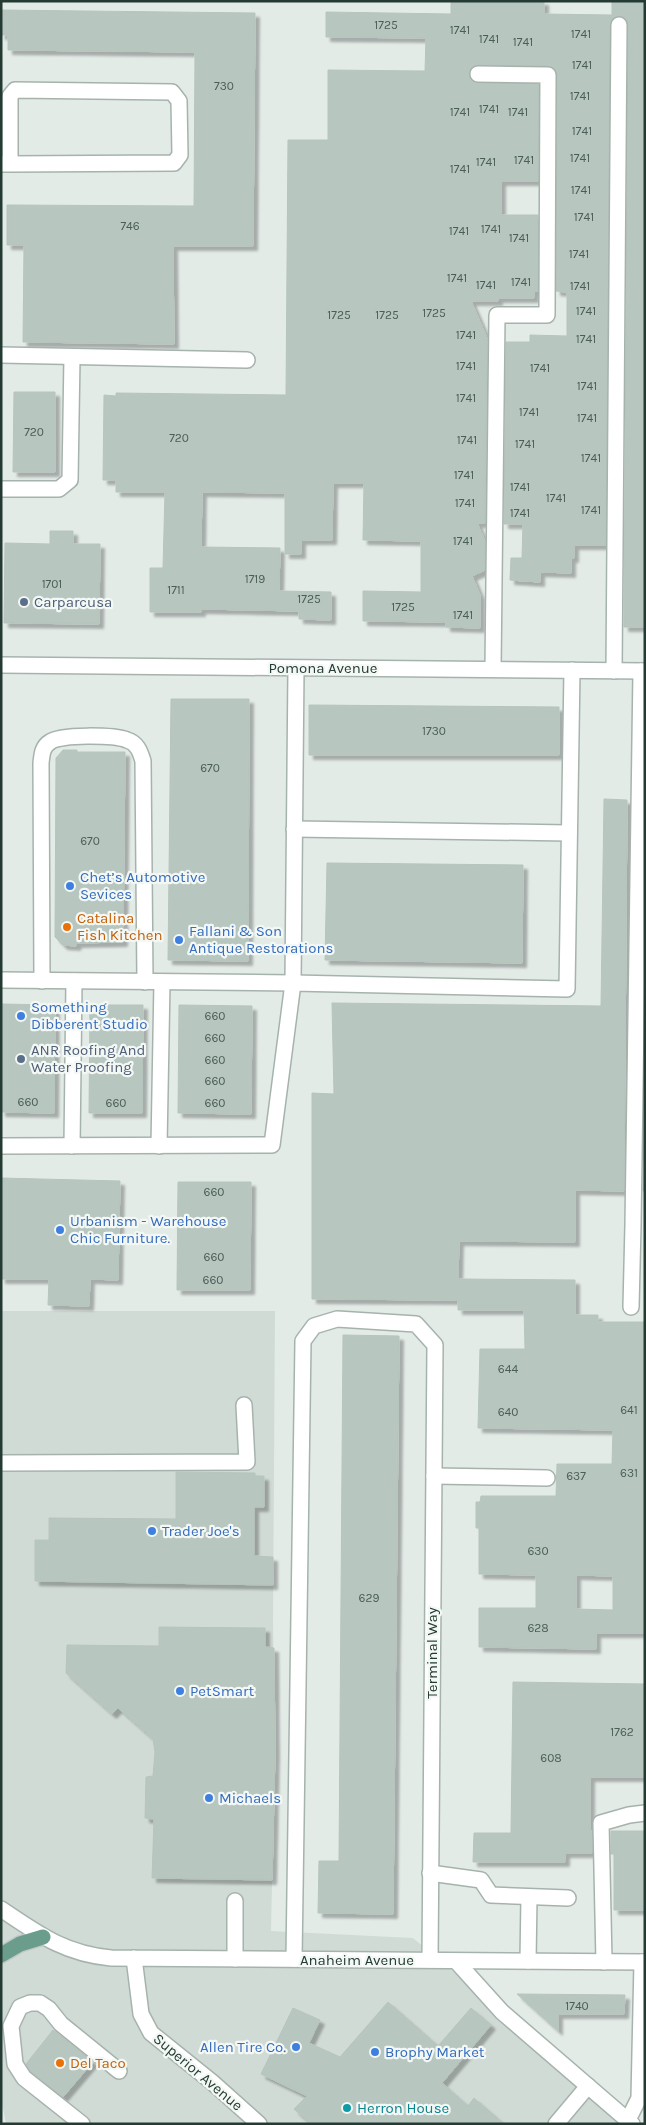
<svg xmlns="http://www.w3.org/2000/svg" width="646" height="2125" viewBox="0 0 646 2125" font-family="Karla,sans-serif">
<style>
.built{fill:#d1dbd6}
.building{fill:#b8c6c0;stroke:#b6c4bd;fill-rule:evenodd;filter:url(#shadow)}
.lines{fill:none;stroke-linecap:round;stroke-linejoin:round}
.minor-casing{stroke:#a6b3ad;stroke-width:18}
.major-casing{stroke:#c2c8c6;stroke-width:18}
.minor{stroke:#fff;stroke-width:15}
.major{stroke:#6b9d8d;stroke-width:15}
.service-dot{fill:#5c6f8a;stroke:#f3f8f5;stroke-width:2}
.shop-dot{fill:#3f7fe0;stroke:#f3f8f5;stroke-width:2}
.food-dot{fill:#e8710a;stroke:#f3f8f5;stroke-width:2}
.culture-dot{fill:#0f9aa8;stroke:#f3f8f5;stroke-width:2}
.labels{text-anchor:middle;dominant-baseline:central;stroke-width:4.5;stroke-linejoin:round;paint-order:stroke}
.number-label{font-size:12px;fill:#495e56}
.service-label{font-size:15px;fill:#4e5e75;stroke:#f3f8f5;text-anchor:start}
.street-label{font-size:15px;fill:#243b33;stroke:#f3f8f5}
.shop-label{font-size:15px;fill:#366cbe;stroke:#f3f8f5;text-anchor:start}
.food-label{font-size:15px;fill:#c56008;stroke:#f3f8f5;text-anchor:start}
.culture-label{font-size:15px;fill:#0d838f;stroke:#f3f8f5;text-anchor:start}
</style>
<defs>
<filter id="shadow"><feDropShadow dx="4.5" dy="4.5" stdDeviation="1" flood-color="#0004"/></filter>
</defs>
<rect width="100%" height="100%" fill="#e3ebe7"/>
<polygon class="built" points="1,1311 275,1311 273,1624 275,1754 271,1931 413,1938 635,2124 6,2124 1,2099"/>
<g class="building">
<polygon points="451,1 544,1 544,14 612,15 612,1 645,1 645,627 624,627 628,25 627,20 620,16 614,17 610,25 606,545 574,545 574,558 571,558 571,573 540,572 540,582 510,580 511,558 522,558 523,524 504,524 506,342 530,342 530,335 567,336 567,292 556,291 557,75 556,70 548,66 478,65 470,69 469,73 474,82 539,84 538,181 501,181 501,215 538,215 538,291 534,291 534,298 498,298 498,301 471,301 487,338 485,523 477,523 485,541 485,570 472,576 480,595 480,628 446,627 446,622 363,621 363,591 421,592 421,541 363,540 364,483 333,483 332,540 301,540 301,554 285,554 285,493 202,492 201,547 280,548 279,591 331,592 331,620 299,619 299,611 201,609 201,612 150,612 150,568 163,568 165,492 116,492 116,480 103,480 104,395 116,396 116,393 286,395 288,140 328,140 328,70 425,71 426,38 326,37 326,12 451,14"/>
<polygon points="1,10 255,13 253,246 173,246 174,344 23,342 24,245 7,245 7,205 194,206 195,52 8,50 8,35 1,35"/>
<polygon points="14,392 55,392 55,472 13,472"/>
<polygon points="50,531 73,531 73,544 100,544 99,624 4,623 5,543 50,544"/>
<polygon points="171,699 249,699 248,961 168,960"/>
<polygon points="309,705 559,707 559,755 309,755"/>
<polygon points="63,750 77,750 77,752 125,752 123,942 77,943 76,946 63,945 55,937 56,758"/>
<path d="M604,799L627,800L624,1191L575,1190V1242L459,1241L458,1279L575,1280V1315H598V1322H645L644,1633H596V1649L479,1647V1608H536V1575L479,1574V1528H476V1502H480L481,1496H556L557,1464H612L613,1430L478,1428L480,1349H525L524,1310H458V1300L312,1299V1093L334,1094L332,1003L601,1006ZM576,1575L613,1576V1610L576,1609Z"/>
<polygon points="327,863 523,865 522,963 325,960"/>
<polygon points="1,1004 55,1005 54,1113 1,1112"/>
<polygon points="90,1005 143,1005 142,1113 89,1113"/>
<polygon points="179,1005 252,1006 251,1114 178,1113"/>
<polygon points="645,1061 645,1191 643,1191"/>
<polygon points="1,1178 120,1181 118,1280 90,1279 89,1306 48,1305 49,1279 1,1279"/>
<polygon points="178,1182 251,1182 250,1290 177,1290"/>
<polygon points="343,1335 399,1336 393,1914 318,1913 319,1861 339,1861"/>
<polygon points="176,1472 255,1473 255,1476 264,1476 264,1507 254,1507 254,1556 273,1557 273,1585 35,1581 35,1540 49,1540 49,1518 176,1519"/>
<polygon points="159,1627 265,1628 265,1647 274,1648 275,1754 272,1880 152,1878 154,1819 145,1818 146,1777 153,1776 155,1752 153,1739 118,1708 112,1714 66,1673 67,1645 159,1646"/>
<polygon points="513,1682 645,1684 645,1777 590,1777 590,1831 592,1831 592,1853 565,1853 565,1862 473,1862 474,1833 511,1833"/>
<polygon points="611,1831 645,1831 645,1910 614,1910 614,1854 611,1854"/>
<polygon points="517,1994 625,1995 624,2014 558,2014 558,2031"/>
<polygon points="388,2002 438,2046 471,2008 491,2025 442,2083 468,2106 474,2098 504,2124 311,2124 294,2109 307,2096 261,2074 293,2008 320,2020 309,2043 340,2057"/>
<polygon points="53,2030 93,2062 63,2097 31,2072 26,2064"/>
</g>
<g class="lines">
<defs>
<g id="minor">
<polyline points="478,74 548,75 547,315 497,315 493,669"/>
<polyline points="1,164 10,164 174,163 180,155 179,101 172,92 15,90 10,96 10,164"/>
<polyline points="1,355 247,360"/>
<polyline points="1,489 59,489 70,480 72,357"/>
<polyline points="1,665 645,671"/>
<polyline points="614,671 619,25"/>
<polyline points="294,829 569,833"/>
<polyline points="1,980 293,983 296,668"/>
<path d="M42,981L41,763C42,755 42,747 50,742C60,734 114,735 127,740C137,743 140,751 143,761L145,982"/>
<polyline points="1,1146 272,1145 293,983 567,989 572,670"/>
<polyline points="72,1146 74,981"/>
<polyline points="159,1146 162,982"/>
<polyline points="631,1307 633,1225 641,671"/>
<polyline points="1,1463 247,1462 244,1405"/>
<polyline points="434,1476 547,1478"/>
<polyline points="430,1873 481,1880 491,1895 568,1898"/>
<polyline points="235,1901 235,1959"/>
<path d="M1,1909C38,1934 65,1954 111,1958L645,1962"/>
<polyline points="134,1958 141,2014 151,2033 212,2082 259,2124"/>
<polyline points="294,1959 303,1341 314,1326 337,1319 416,1324 435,1345 430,1960"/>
<polyline points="456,1961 502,2012 632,2124"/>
<polyline points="528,1961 529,1897"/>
<polyline points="604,1962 601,1823 629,1815 645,1813"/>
<polyline points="628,2120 639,2098 642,1962"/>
<polyline points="82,2124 24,2078 15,2064 11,2026 20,2007 30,2003 40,2003 49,2009 61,2024 119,2071"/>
<polyline points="556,2124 588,2086"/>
</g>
<polyline id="major" points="1,1955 20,1944 43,1937"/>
</defs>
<use href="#minor" class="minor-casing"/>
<use href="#major" class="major-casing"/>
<use href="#minor" class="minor"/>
<use href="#major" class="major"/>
</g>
<g class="service-dot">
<circle cx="24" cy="602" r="5"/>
<circle cx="21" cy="1059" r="5"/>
</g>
<g class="shop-dot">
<circle cx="70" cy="886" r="5"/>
<circle cx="179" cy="940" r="5"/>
<circle cx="21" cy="1016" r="5"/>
<circle cx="60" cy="1230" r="5"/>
<circle cx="152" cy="1531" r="5"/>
<circle cx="180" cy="1691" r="5"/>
<circle cx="209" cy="1798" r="5"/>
<circle cx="296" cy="2047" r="5"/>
<circle cx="375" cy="2052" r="5"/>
</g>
<g class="food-dot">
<circle cx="67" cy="927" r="5"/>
<circle cx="60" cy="2063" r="5"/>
</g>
<circle class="culture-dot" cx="347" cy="2108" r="5"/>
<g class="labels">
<g class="number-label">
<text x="386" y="25">1725</text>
<text x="460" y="30">1741</text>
<text x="581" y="34">1741</text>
<text x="489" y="39">1741</text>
<text x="523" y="42">1741</text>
<text x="582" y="65">1741</text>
<text x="224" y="86">730</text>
<text x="580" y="96">1741</text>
<text x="489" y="109">1741</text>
<text x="460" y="112">1741</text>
<text x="518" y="112">1741</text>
<text x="582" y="131">1741</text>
<text x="580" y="158">1741</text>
<text x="524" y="160">1741</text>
<text x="486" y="162">1741</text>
<text x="460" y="169">1741</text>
<text x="581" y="190">1741</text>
<text x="584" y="217">1741</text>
<text x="130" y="226">746</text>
<text x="491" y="229">1741</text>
<text x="459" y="231">1741</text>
<text x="519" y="238">1741</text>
<text x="579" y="254">1741</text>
<text x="457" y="278">1741</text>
<text x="521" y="282">1741</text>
<text x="486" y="285">1741</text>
<text x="580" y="286">1741</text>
<text x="586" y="311">1741</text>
<text x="434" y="313">1725</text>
<text x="339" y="315">1725</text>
<text x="387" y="315">1725</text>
<text x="466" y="335">1741</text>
<text x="586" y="339">1741</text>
<text x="466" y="366">1741</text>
<text x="540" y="368">1741</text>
<text x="587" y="386">1741</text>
<text x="466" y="398">1741</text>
<text x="529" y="412">1741</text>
<text x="587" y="418">1741</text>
<text x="34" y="432">720</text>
<text x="179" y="438">720</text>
<text x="467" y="440">1741</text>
<text x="525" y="444">1741</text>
<text x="591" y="458">1741</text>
<text x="464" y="475">1741</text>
<text x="520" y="487">1741</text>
<text x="556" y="498">1741</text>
<text x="465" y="503">1741</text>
<text x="591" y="510">1741</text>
<text x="520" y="513">1741</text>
<text x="463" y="541">1741</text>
<text x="255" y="579">1719</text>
<text x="52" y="584">1701</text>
<text x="176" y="590">1711</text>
<text x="309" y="599">1725</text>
<text x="403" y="607">1725</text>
<text x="463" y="615">1741</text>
<text x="434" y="731">1730</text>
<text x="210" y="768">670</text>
<text x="90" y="841">670</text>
<text x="215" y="1016">660</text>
<text x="215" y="1038">660</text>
<text x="215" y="1060">660</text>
<text x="215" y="1081">660</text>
<text x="28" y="1102">660</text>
<text x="116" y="1103">660</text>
<text x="215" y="1103">660</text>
<text x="214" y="1192">660</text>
<text x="214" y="1257">660</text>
<text x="213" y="1280">660</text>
<text x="508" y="1369">644</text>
<text x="629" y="1410">641</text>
<text x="508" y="1412">640</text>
<text x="629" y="1473">631</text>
<text x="576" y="1476">637</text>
<text x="538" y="1551">630</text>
<text x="369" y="1598">629</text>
<text x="538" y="1628">628</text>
<text x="622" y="1732">1762</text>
<text x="551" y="1758">608</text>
<text x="577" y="2006">1740</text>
</g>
<g class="service-label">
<text x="34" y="602">Carparcusa</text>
<text x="31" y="1050">ANR Roofing And<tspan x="31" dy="17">Water Proofing</tspan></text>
</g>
<g class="street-label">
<text x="323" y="668">Pomona Avenue</text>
<text transform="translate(432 1653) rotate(-90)">Terminal Way</text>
<text x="357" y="1960">Anaheim Avenue</text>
<text transform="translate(198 2072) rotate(40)">Superior Avenue</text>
</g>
<g class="shop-label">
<text x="80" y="877">Chet’s Automotive<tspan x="80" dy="17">Sevices</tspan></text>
<text x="189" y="931">Fallani &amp; Son<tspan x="189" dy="17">Antique Restorations</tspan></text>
<text x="31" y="1007">Something<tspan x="31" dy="17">Dibberent Studio</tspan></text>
<text x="70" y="1221">Urbanism - Warehouse<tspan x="70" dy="17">Chic Furniture.</tspan></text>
<text x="162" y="1531">Trader Joe's</text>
<text x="190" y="1691">PetSmart</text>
<text x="219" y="1798">Michaels</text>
<text x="286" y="2047" text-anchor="end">Allen Tire Co.</text>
<text x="385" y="2052">Brophy Market</text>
</g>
<g class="food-label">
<text x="77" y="918">Catalina<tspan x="77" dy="17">Fish Kitchen</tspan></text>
<text x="70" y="2063">Del Taco</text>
</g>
<g class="culture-label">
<text x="357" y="2108">Herron House</text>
</g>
</g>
<rect width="646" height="2125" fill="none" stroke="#243b33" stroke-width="5"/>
</svg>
